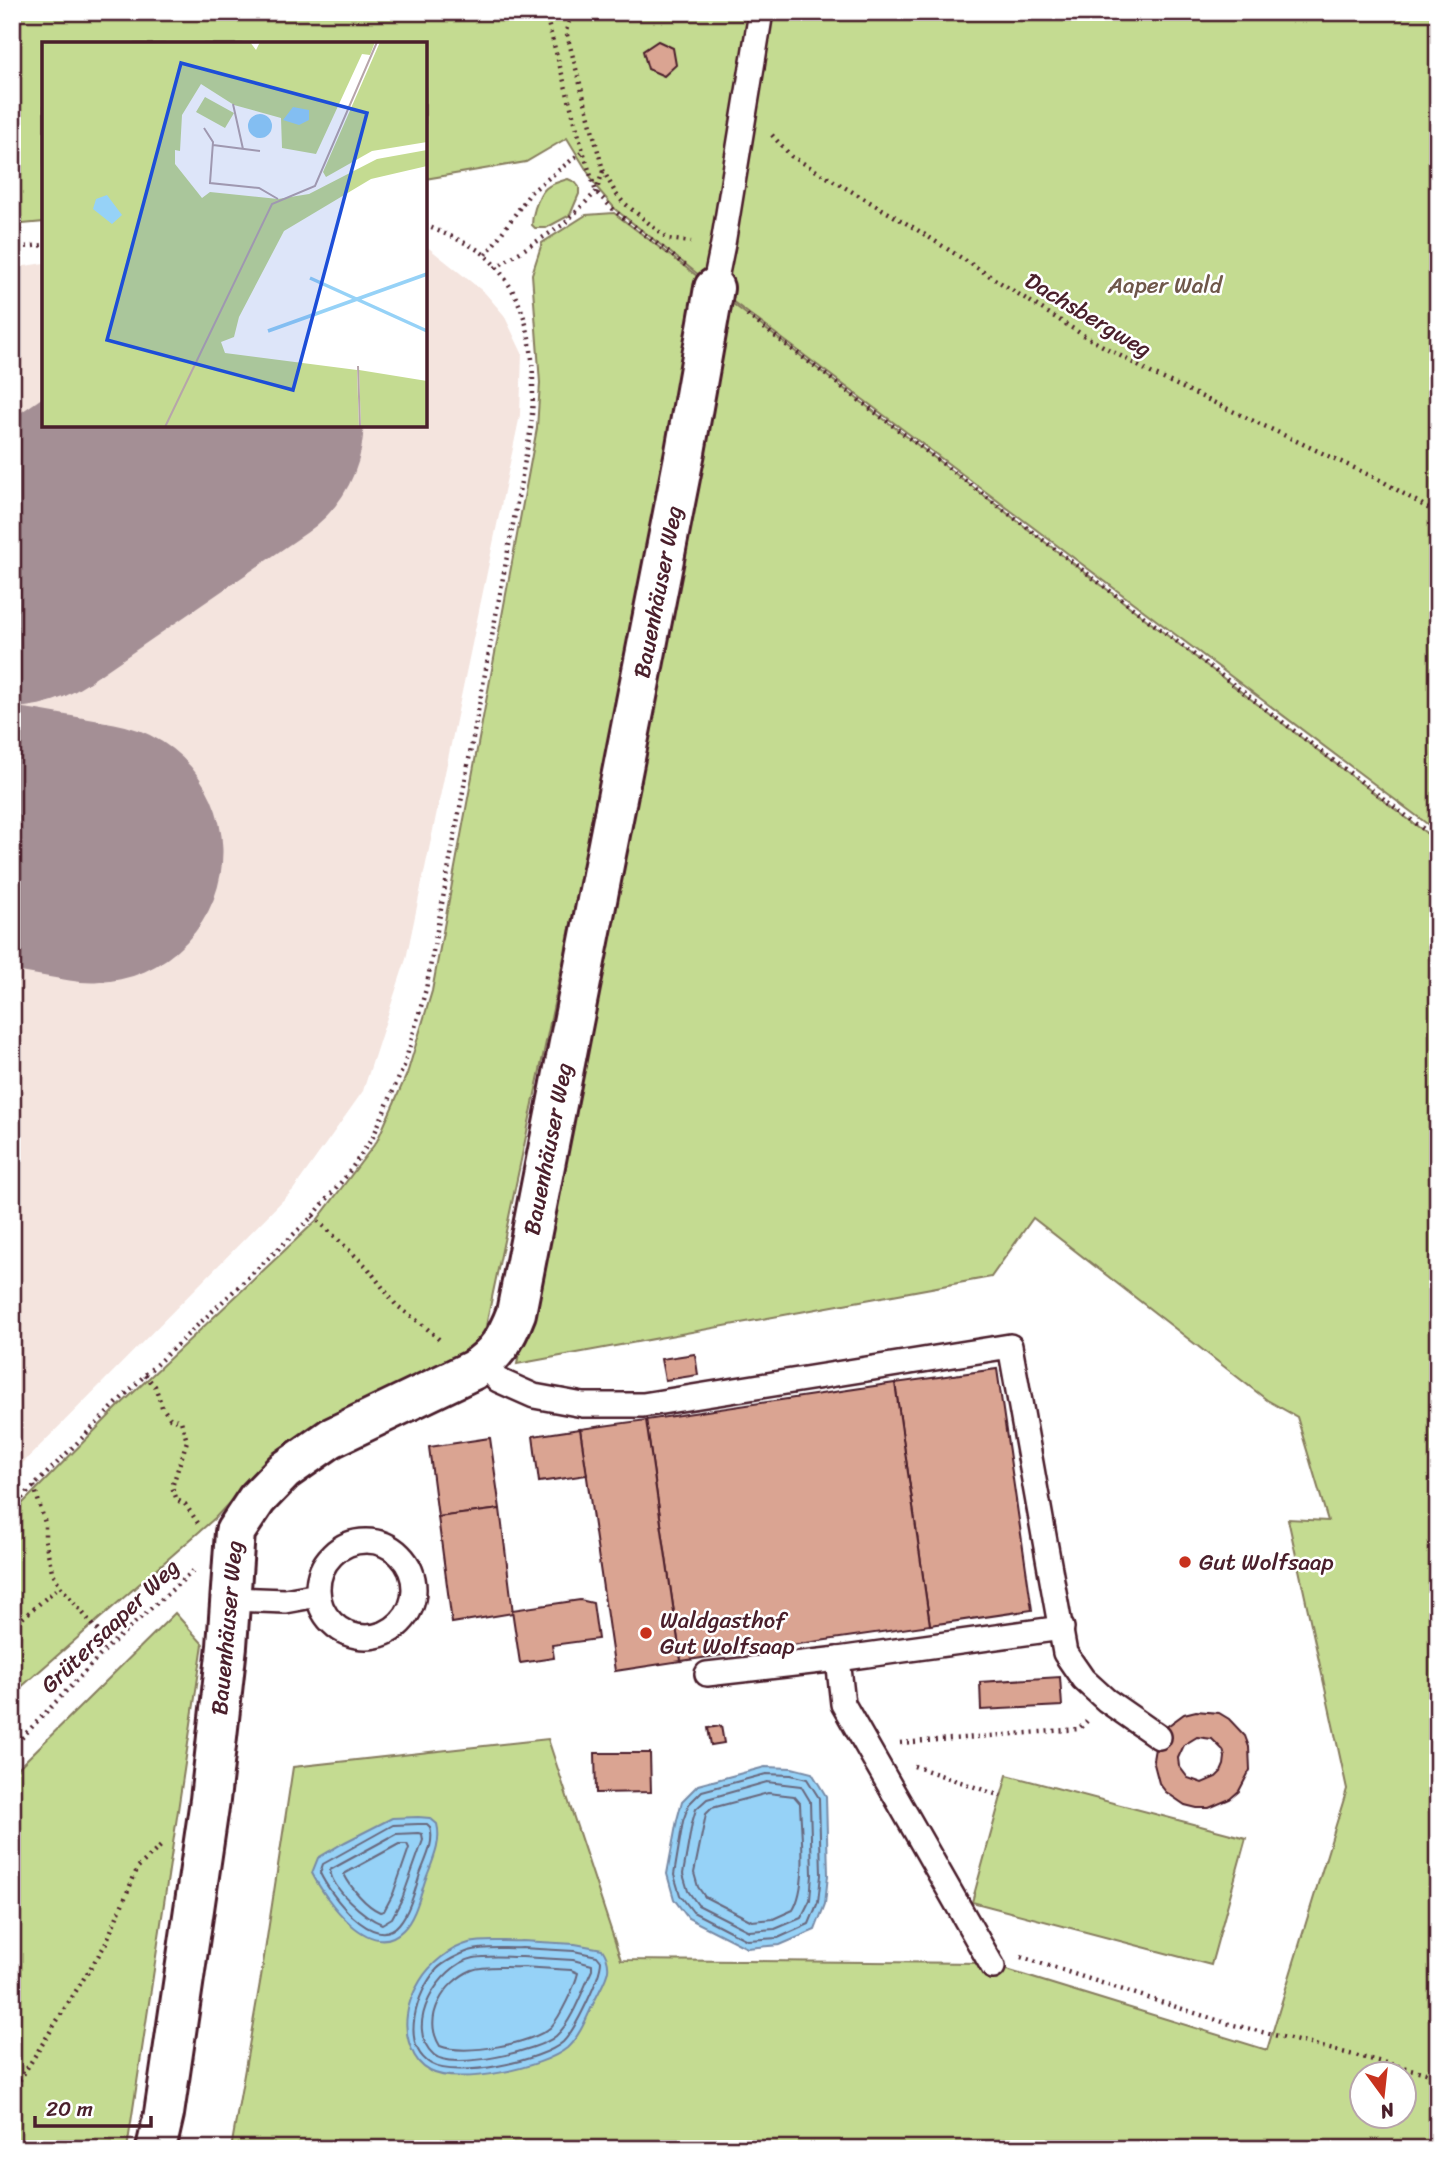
<svg xmlns="http://www.w3.org/2000/svg" width="1450" height="2161" viewBox="0 0 1450 2161" font-family="Sriracha,sans-serif">
<style>
.built{fill:#f4e4de}
.green{fill:#c4db91;stroke:#877d5e;stroke-width:2;fill-rule:evenodd}
.water{fill:#96d2f7;stroke:#788aa5;stroke-width:2}
.lines{fill:none;stroke-linecap:round;stroke-linejoin:round}
.shore{stroke:#68677d;stroke-width:2}
.runway{stroke:#a48f95;stroke-width:261}
.building{fill:#daa492;stroke:#4a1f2b;stroke-width:2;fill-rule:evenodd}
.service-casing{stroke:#4a1f2b;stroke-width:28}
.minor-casing{stroke:#4a1f2b;stroke-width:44}
.path{stroke:#4a1f2b;stroke-width:4.5;stroke-dasharray:2 5;stroke-linecap:butt}
.service{stroke:#fff;stroke-width:23}
.minor{stroke:#fff;stroke-width:38}
.poi-dot{fill:#c8321e;stroke:#fff;stroke-width:2.5}
.labels{text-anchor:middle;dominant-baseline:central;stroke-width:5;stroke-linejoin:round;paint-order:stroke}
.park-label{font-size:23px;fill:#6f574a;stroke:#fff}
.street-label{font-size:23px;fill:#4a1f2b;stroke:#fff}
.poi-label{font-size:23px;fill:#4a1f2b;stroke:#fff;text-anchor:start}
.inset-river{fill:none;stroke:#96d2f7;stroke-width:3.5}
.inset-road{fill:none;stroke:#b7a5aa;stroke-width:2}
.view{fill:#1d4ed8;fill-opacity:0.15;stroke:#1d4ed8;stroke-width:3.5}
.inset-edge{fill:none;stroke:#4a1f2b;stroke-width:3.5}
</style>
<rect width="100%" height="100%" fill="#fff"/>
<filter id="ink" filterUnits="userSpaceOnUse"><feTurbulence type="fractalNoise" baseFrequency=".0143" numOctaves="2"/><feDisplacementMap in="SourceGraphic" scale="14" xChannelSelector="R" yChannelSelector="G"/><feConvolveMatrix kernelMatrix="1 2 1 2 8 2 1 2 1" color-interpolation-filters="sRGB"/></filter>
<g filter="url(#ink)">
<polygon class="built" points="425,245 485,293 504,315 522,353 520,415 406,959 363,1091 293,1190 12,1474 12,268 44,263 44,425 425,425"/>
<g class="green">
<polygon points="12,12 1438,12 1438,832 736,304 616,210 598,189 567,138 526,162 425,179 425,44 44,44 44,222 12,225"/>
<path d="M568,179L575,182L579,187V194L570,215L546,228H535L532,225C532,218 533,214 535,208C542,188 546,185 568,179Z"/>
<polygon points="614,213 701,279 660,502 479,1359 267,1462 215,1518 12,1695 12,1514 117,1408 318,1219 377,1141 407,1074 432,991 537,428 540,383 532,274 542,243 586,215"/>
<path d="M716,291L1438,842V2149H231L261,1977L293,1767L548,1739L621,1960L984,1963L1267,2050L1347,1789L1288,1519L1328,1521L1297,1417L1267,1400L1033,1218L991,1277L517,1364ZM1362,2074H1404V2116H1362Z"/>
<polygon points="175,1613 203,1644 127,2149 12,2149 12,1774"/>
<polygon points="1007,1775 1246,1838 1211,1965 972,1902"/>
</g>
<g class="water">
<polygon points="765,1767 792,1768 812,1773 826,1796 828,1875 825,1904 815,1930 780,1945 747,1948 688,1918 674,1899 667,1874 677,1820 682,1801 698,1785"/>
<path d="M418,1817L430,1818L437,1824C442,1843 432,1862 425,1881C420,1896 415,1918 403,1930C370,1963 325,1899 312,1873L318,1858L345,1842L392,1818Z"/>
<path d="M522,1941L575,1944L602,1949C615,1968 605,1979 596,1998C588,2014 581,2035 567,2048C543,2068 458,2086 430,2071C412,2062 404,2035 407,2015C408,2004 414,1991 420,1981C430,1964 450,1948 469,1943C485,1939 506,1942 522,1941Z"/>
</g>
<g class="lines">
<g class="shore">
<polygon points="766,1774 791,1775 807,1779 819,1798 821,1875 818,1902 809,1924 778,1938 747,1940 693,1912 680,1895 674,1875 683,1821 689,1804 702,1791"/>
<polygon points="767,1782 801,1786 810,1801 812,1875 810,1900 801,1918 775,1929 749,1931 698,1905 688,1891 683,1874 692,1823 696,1809 707,1799"/>
<path d="M768,1793L794,1796L800,1803C801,1833 808,1885 793,1910L773,1919L752,1921L705,1897L698,1887L694,1873L706,1814L712,1808Z"/>
<path d="M418,1824H427L430,1827C435,1843 425,1860 420,1874C415,1890 410,1911 399,1924C374,1954 329,1893 320,1873L323,1864L393,1825Z"/>
<path d="M418,1833L422,1834L423,1840L402,1899L392,1918L382,1924C364,1917 332,1889 330,1870L396,1834Z"/>
<path d="M399,1844H407L409,1848L393,1894L384,1911L380,1912C366,1906 351,1888 344,1874Z"/>
<path d="M522,1948L574,1951L597,1956L601,1961C601,1977 575,2030 563,2042C542,2061 457,2079 431,2064C399,2044 417,1991 437,1969C444,1962 460,1954 469,1951C485,1946 506,1949 522,1948Z"/>
<path d="M522,1957L573,1960L592,1965V1970C583,1989 572,2022 556,2036C539,2051 452,2071 434,2055C402,2027 439,1965 474,1958C489,1955 507,1957 522,1957Z"/>
<path d="M522,1967L571,1970L578,1973C575,1986 560,2017 551,2027C533,2044 463,2056 440,2046C422,2017 444,1982 472,1970C486,1965 507,1968 522,1967Z"/>
</g>
<g class="runway">
<polyline points="12,577 233,425"/>
<polyline points="12,838 92,852"/>
</g>
</g>
<g class="building">
<polygon points="658,41 673,48 676,65 664,76 648,69 643,51"/>
<polygon points="695,1354 698,1375 665,1380 661,1359"/>
<polygon points="997,1369 1032,1610 930,1625 895,1383"/>
<polygon points="895,1383 930,1625 681,1661 646,1420"/>
<polygon points="646,1420 681,1661 615,1671 580,1429"/>
<polygon points="580,1429 587,1475 539,1482 533,1436"/>
<polygon points="490,1438 500,1509 438,1517 429,1447"/>
<polygon points="500,1509 513,1613 452,1623 438,1517"/>
<polygon points="580,1600 593,1603 598,1639 552,1645 554,1658 520,1663 512,1610"/>
<polygon points="1060,1677 1062,1706 981,1710 980,1682"/>
<path d="M1196,1711L1219,1713L1229,1719L1245,1736L1249,1747L1250,1770L1239,1791L1230,1799L1209,1808H1197L1185,1805L1166,1792L1159,1783L1153,1760L1155,1748L1165,1728L1184,1714ZM1197,1737L1212,1739L1223,1750L1225,1757L1224,1765L1221,1772L1216,1777L1202,1783L1188,1778L1179,1766L1178,1758L1184,1745Z"/>
<polygon points="721,1726 724,1743 711,1745 708,1728"/>
<polygon points="595,1753 650,1753 651,1792 596,1793"/>
</g>
<g class="lines">
<defs>
<g id="service">
<polyline points="714,288 723,244 761,12"/>
<polyline points="483,1363 498,1380 534,1396 583,1405 643,1405 1010,1346 1065,1653 1083,1679 1106,1700 1159,1737"/>
<circle cx="366" cy="1589" r="48"/>
<polyline points="230,1599 285,1601 318,1595"/>
<polyline points="838,1659 843,1704 993,1967"/>
<polyline points="707,1674 838,1659 1062,1628"/>
</g>
<path id="minor" d="M156,2149L164,2114L210,1800L227,1646L235,1532L257,1499L284,1471L331,1438L473,1370C496,1355 506,1339 516,1313L685,452L714,288"/>
</defs>
<use href="#service" class="service-casing"/>
<use href="#minor" class="minor-casing"/>
<g class="path">
<polyline points="545,12 583,151 596,192 616,212 686,266"/>
<polyline points="580,12 569,22 566,31 603,170 616,194 623,202 668,239 691,242"/>
<polyline points="772,135 791,156 911,226 1083,335 1151,373 1382,481 1438,514"/>
<polyline points="12,248 44,245"/>
<polyline points="486,255 531,192 583,151"/>
<polyline points="495,268 564,224 596,192 603,171"/>
<polyline points="747,315 1438,840"/>
<polyline points="313,1216 367,1267 396,1305 423,1325 442,1342"/>
<polyline points="145,1375 155,1386 162,1407 170,1418 181,1421 187,1441 172,1487 177,1500 185,1504 198,1523"/>
<polyline points="34,1486 45,1523 45,1540 52,1571 60,1586 110,1645"/>
<path d="M12,1508L145,1375L313,1216L347,1175L373,1137L404,1066L426,989L531,428C536,365 535,305 487,257C477,246 440,232 425,225"/>
<polyline points="12,1627 60,1586"/>
<polyline points="900,1743 1079,1729 1087,1721"/>
<polyline points="12,1748 110,1645 193,1571"/>
<polyline points="914,1766 1001,1796"/>
<polyline points="1021,1957 1226,2023 1438,2076"/>
<polyline points="12,2092 105,1945 138,1867 163,1844"/>
</g>
<use href="#service" class="service"/>
<use href="#minor" class="minor"/>
</g>
</g>
<g class="poi-dot">
<circle cx="1185" cy="1562" r="7"/>
<circle cx="646" cy="1633" r="7"/>
</g>
<g class="labels">
<g class="park-label">
<text x="1165" y="285">Aaper Wald</text>
</g>
<g class="street-label">
<text transform="translate(1088 315) rotate(31)">Dachsbergweg</text>
<text transform="translate(658 592) rotate(-79)">Bauenhäuser Weg</text>
<text transform="translate(548 1149) rotate(-79)">Bauenhäuser Weg</text>
<text transform="translate(110 1626) rotate(-44)">Grütersaaper Weg</text>
<text transform="translate(227 1628) rotate(-85)">Bauenhäuser Weg</text>
</g>
<g class="poi-label">
<text x="1199" y="1562">Gut Wolfsaap</text>
<text x="660" y="1620">Waldgasthof<tspan x="660" dy="26">Gut Wolfsaap</tspan></text>
</g>
</g>
<g transform="translate(42 42)">
<rect width="385" height="385" fill="#fff"/>
<path d="M0,0H208L214,8L218,0H333L328,13L320,12L274,112L240,106L239,76L192,63L159,42L140,73L138,109L133,108V122L160,156L168,150L236,157L267,152L335,117L385,108V124L329,137L242,189L197,275L192,295L179,300L183,311L315,328L317,385H0ZM338,0H385V100L330,109L284,135L281,130ZM163,55L192,71L183,86L154,70ZM317,328L385,339V385H319Z" fill="#c4db91"/>
<path d="M251,65L267,68V78L257,83L241,78ZM206 84a12 12 0 1 1 24 0a12 12 0 1 1-24 0ZM65,153L80,173L70,182L51,167L54,157Z" fill="#96d2f7"/>
<path class="inset-river" d="M268,236L385,289M226,289L385,232"/>
<path class="inset-road" d="M191,62L201,107M162,86L171,100L168,141L217,146L236,157M171,103L218,109M316,324L318,385M123,385L230,162L273,144L335,0"/>
<path class="view" d="M139,21L325,71L251,348L65,298Z"/>
<rect width="385" height="385" class="inset-edge"/>
</g>
<rect width="1450" height="2161" fill="none" stroke="#fff" stroke-width="42"/>
<rect x="21" y="21" width="1408" height="2119" fill="none" stroke="#4a1f2b" stroke-width="2.5" filter="url(#ink)"/>
<g transform="translate(1383 2095) rotate(165)"><circle r="33" fill="#ffffff" stroke="#b7a5aa" stroke-width="2"/>
<path d="M0-5L12 26L0 18L-12 26Z" fill="#c8321e"/>
<text y="-10" font-size="19" font-weight="bold" text-anchor="middle" fill="#4a1f2b">N</text>
</g>
<path d="M35 2116v10h116v-10" fill="none" stroke="#4a1f2b" stroke-width="3.5"/>
<text x="46" y="2116" font-size="21" fill="#4a1f2b" stroke="#ffffff" stroke-width="5" paint-order="stroke">20 m</text>
</svg>
